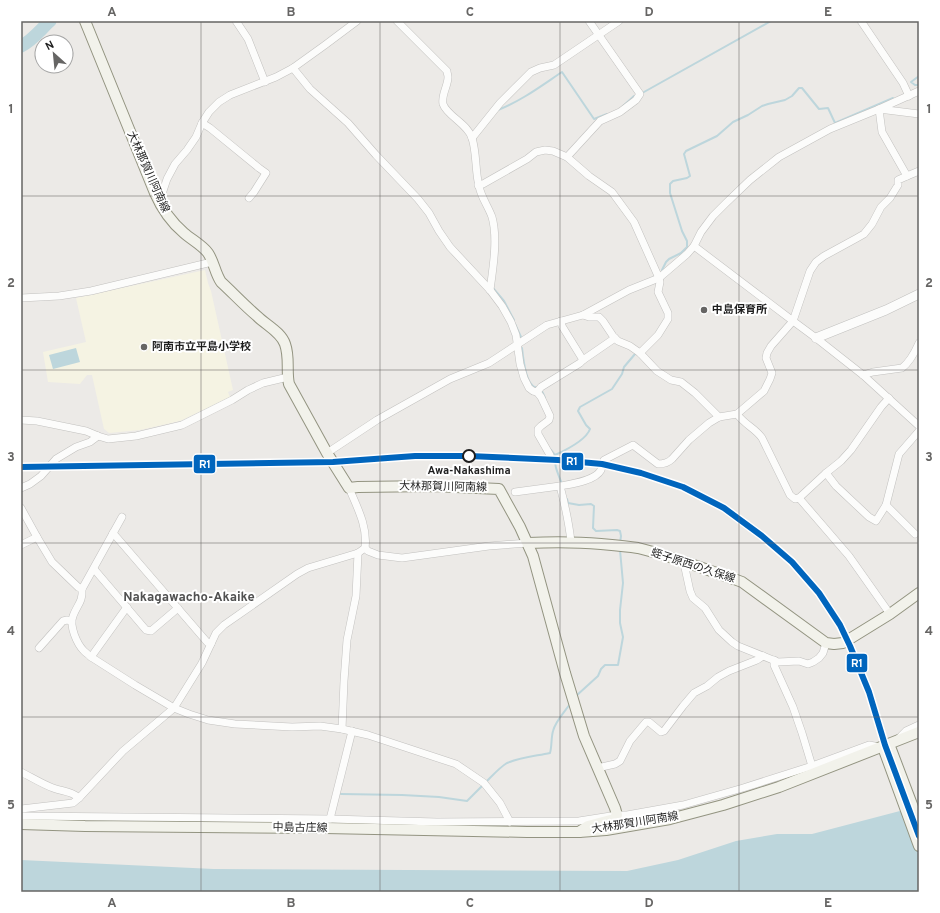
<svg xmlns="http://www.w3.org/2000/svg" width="940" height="913" viewBox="0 0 940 913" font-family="Overpass,'Noto Sans JP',sans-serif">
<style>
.education{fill:#f5f3e3}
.water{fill:#bdd6dc}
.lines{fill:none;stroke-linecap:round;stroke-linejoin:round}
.stream{stroke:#bdd6dc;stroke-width:2}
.river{stroke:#bdd6dc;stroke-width:13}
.minor-casing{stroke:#c2c1bf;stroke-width:8}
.tertiary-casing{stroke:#c2c1bf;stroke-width:10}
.secondary-casing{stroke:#939481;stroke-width:12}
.minor{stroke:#fcfcfb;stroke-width:7}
.tertiary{stroke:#fcfcfb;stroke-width:9}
.secondary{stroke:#f2f2eb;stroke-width:10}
.rail-1-casing{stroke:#fff;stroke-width:9}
.rail-1{stroke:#0065bd;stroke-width:6}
.grid{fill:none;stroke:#666564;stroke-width:1;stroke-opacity:0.55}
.poi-dot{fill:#666564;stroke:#fff;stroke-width:1.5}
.stop-dot{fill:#fff;stroke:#1e1e1e;stroke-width:2}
.labels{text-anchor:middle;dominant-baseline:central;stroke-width:4;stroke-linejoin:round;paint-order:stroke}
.street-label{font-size:11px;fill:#1e1e1e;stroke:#fff}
.poi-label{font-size:11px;font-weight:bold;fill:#1e1e1e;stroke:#fff;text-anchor:start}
.stop-label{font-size:11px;font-weight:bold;fill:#1e1e1e;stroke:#fff}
.quarter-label{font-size:13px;font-weight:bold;fill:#515151;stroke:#fff}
.line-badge{stroke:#fff;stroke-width:1.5}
.badge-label{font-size:11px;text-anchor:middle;font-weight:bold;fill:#fff}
.neatline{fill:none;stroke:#666564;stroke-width:1.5}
.grid-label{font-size:13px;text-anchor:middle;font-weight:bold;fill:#666564}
</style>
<rect width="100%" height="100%" fill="#eceae7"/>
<polygon class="education" points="205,270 208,283 211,291 233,390 228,392 230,397 180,421 140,430 109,433 104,429 92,375 87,375 80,384 48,382 43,352 86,342 76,298"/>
<g class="water">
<polygon points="76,348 80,362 53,369 49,355"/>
<polygon points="919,806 919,892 21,892 21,860 214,869 627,871 678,860 736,841 777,834 812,834"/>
</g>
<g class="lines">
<g class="stream">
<polyline points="919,76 911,82 915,85 919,85"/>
<polyline points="644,92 771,21"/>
<polyline points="622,107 634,96"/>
<path d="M498,110C521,101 541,86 562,72L594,119L607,114"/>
<polyline points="662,270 666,262 669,259 681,253 687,247 687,241 682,231 670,193 670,184 673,181 687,178 690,176 684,154 686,151 717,136 733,122 748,115 762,106 768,104 785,100 792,96 799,88 802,88 819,109 828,108 835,123 893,98"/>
<polyline points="493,288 504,301 514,320"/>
<polyline points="515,324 521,337"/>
<path d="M522,348C523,357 525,379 532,385C534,388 534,386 538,388C542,390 543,393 545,398"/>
<path d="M550,449L555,455C554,467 558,473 562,484"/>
<path d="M555,455C566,450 586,440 590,429L586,425L578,411L580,407L612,389L622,374L624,367L635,354"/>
<polyline points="567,499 568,503 579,505 591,504 594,506 593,528 596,531 617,530 620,531 621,536 620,543"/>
<polyline points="576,696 598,676 601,669 605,665 618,665 623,637 620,623 620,610 623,583 620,550"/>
<path d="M486,782C492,776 500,767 507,763C521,757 536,756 550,753C552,746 551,738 553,731C555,722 565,711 570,704"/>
<polyline points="341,794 402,795 439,797 467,801 483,785"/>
</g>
<path class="river" d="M21,46C32,41 41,29 50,21"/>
<defs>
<g id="minor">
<polyline points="236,21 248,39 265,82"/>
<path d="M397,21L447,71C447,73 448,75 448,77C448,86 441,95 443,104C447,116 468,124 472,138C477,154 475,171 479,186C481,197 488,206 492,217C498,238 493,268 490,290"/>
<polyline points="861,21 903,83 909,96"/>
<polyline points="293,68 310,89 348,123 376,155 418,199 429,213 439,231 450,247 490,290 502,306 511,322 516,335 520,364 524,378 529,388 533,391 537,392 541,397 550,416 549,420 541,426 538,429 538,434 550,455"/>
<polyline points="919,114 879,109 882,132 907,176 919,171"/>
<polyline points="202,123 210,128 259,168 266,173 254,192 249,198"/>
<polyline points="472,138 500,103 531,72 540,68 554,65 619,21"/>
<polyline points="567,157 600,121 620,112 636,100 640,94 589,21"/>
<polyline points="478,185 483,184 527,159 536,152 545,150 553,151 567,157 589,176 612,192 634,222 659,278 660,282 658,292 668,313 668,319 658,335 640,353"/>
<polyline points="158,199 162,194 167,179 175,164 187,150 196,137 202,123 209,112 219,102 230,95 276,77 293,68 325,45 357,21"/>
<polyline points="694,246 793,321 816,338 863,375 919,426"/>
<polyline points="21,298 59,296 91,291 212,262"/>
<polyline points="583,315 589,317 599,317 603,321 613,336 618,341 630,346 640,353 657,371 671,380 681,382 695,393 719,417"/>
<polyline points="561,321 562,326 583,360 615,338"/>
<path d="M863,375L873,372L902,368C910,362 915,352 919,343"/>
<polyline points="537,392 541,387 580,363 583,360"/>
<path d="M737,414C745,425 755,428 762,438L790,495L795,499L799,498L826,473L841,461L851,450L881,407L889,398"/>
<polyline points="21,420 37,421 86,431 98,436 108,439 136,436 182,425 232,400 248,390 263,383 288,377"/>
<polyline points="327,453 377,420 450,379 489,363 547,325 583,315 629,290 659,278 687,254 694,246 701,232 713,216 726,203 750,180 779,157 830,129 879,109 919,91"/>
<polyline points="826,473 836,486 869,517 876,521 886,505"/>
<polyline points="21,488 30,484 41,476 56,459 76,447 90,442 98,436"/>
<polyline points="515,492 560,486"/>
<polyline points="799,498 849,556 890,614"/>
<polyline points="21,508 37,537 52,562 78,587 82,589"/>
<polyline points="113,533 207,642 211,644"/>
<polyline points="915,534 886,505 899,454 919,431"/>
<path d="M571,542C569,523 565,505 560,486C571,484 595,481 601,470C602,467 603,463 604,460L633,445L658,464C664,464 668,463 672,459L689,440L709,423L719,417L737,414L764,391L770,379L772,373L766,358L767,353L771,346L793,321L810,271L816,262L824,256L857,238L864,234L872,224L881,207L890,198L898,185V180L907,176"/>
<polyline points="21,545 37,537"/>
<polyline points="365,548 368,551 378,555 402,558 489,546 528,543"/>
<polyline points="686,562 685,568 690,591 693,598 705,608 719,630 732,642 738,646 778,662 799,661 808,664 813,662 819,658 823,653 826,643"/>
<polyline points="94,569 146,630 151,631 178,608"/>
<polyline points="127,607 91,657 135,685 174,708 189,714 208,720 235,724 292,727 320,726 342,729 368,735 456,764 484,783 500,803 510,822"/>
<polyline points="39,648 63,621 67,620 71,621"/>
<path d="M91,657C89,655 86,653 84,651C77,644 69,626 73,616C77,605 83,602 82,589L122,517"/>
<polyline points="774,660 774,665 793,707 802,733 812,766"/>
<polyline points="342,729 344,681 347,640 356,596 358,553"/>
<polyline points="899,738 906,731 919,725"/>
<polyline points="597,768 615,764 620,761 630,741 646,722 649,722 661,732 664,731 683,706 694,693 707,686 718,677 729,671 757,660 763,656"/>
<path d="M21,772C31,777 42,784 53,788C63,792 70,790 79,798"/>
<path d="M21,809L73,803L79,798L123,751L174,708L202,663L216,633L224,625L297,574L308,568L358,553L365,548C368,527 357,507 349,488"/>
<polyline points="21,816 330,819 437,822 579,821 617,815 627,815 683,805 743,788 812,766 869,745 880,747"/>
<polyline points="330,819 352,731"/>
</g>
<polyline id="tertiary" points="816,338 886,310 919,294"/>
<g id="secondary">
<path d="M85,21L155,193C162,209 171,222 184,233C192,240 202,245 208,253C214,262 215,273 221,282C233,293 244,305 257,316C266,325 281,332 285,344C290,358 286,371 289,384L327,453L349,488L358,487L434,486L499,489L520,527L533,556L565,673L584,736L615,808L617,815L614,819L588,826L579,832"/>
<path d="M528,543C553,542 577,542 601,544C613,545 626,546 638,548C671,556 702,568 734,579L742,582L826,643L834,644L843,643L890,614L919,593"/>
<polyline points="889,744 919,823"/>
<polyline points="882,747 884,750 919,846"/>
<polyline points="21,824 85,826 325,828 527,832 579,832 606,830 670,819 723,805 779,787 919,732"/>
</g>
</defs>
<use href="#minor" class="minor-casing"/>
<use href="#tertiary" class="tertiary-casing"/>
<use href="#secondary" class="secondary-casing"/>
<use href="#minor" class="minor"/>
<use href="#tertiary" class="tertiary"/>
<use href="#secondary" class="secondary"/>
<defs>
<polyline id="rail-1" points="21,467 333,462 415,456 469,456 558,460 602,464 641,473 683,487 724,508 762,536 792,562 819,593 840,625 850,646 869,692 885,745 919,836"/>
</defs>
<use href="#rail-1" class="rail-1-casing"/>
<use href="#rail-1" class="rail-1"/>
</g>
<path class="grid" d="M201,21V892M380,21V892M560,21V892M739,21V892M21,196H919M21,370H919M21,543H919M21,717H919"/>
<g class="poi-dot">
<circle cx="704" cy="310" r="4"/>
<circle cx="144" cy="347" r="4"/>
</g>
<circle class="stop-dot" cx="469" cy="456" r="6"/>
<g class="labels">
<g class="street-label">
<text transform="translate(148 172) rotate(66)">大林那賀川阿南線</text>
<text transform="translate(443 487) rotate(1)">大林那賀川阿南線</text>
<text transform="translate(693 566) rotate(18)">蛭子原西の久保線</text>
<text transform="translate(635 823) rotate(-9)">大林那賀川阿南線</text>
<text transform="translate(300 828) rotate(1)">中島古庄線</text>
</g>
<g class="poi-label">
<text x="712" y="310">中島保育所</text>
<text x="152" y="347">阿南市立平島小学校</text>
</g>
<g class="stop-label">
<text x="469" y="471">Awa-Nakashima</text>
</g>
<g class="quarter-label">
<text x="189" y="598">Nakagawacho-Akaike</text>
</g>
</g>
<g class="line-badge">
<rect x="561" y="452" width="23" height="19" rx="4" fill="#0065bd"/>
<rect x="193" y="454" width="23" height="20" rx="4" fill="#0065bd"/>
<rect x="846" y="653" width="22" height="20" rx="4" fill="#0065bd"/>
</g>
<g class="badge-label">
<text x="572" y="465">R1</text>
<text x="205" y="468">R1</text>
<text x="857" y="667">R1</text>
</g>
<rect width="940" height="913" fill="none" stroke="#ffffff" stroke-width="44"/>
<g transform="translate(54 54) rotate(333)"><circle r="19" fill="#ffffff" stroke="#a5a5a5"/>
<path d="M0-3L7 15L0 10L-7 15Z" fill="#666564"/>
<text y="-6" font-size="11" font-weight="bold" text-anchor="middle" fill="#1e1e1e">N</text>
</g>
<rect x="22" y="22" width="896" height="869" class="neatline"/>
<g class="grid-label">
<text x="112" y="16">A</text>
<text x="291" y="16">B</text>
<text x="470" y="16">C</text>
<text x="649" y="16">D</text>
<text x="828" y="16">E</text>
<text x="11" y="113">1</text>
<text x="929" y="113">1</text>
<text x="11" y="287">2</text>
<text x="929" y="287">2</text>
<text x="11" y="461">3</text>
<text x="929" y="461">3</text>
<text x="11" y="635">4</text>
<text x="929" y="635">4</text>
<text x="11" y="809">5</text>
<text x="929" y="809">5</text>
<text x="112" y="907">A</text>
<text x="291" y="907">B</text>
<text x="470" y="907">C</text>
<text x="649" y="907">D</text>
<text x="828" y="907">E</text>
</g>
</svg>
